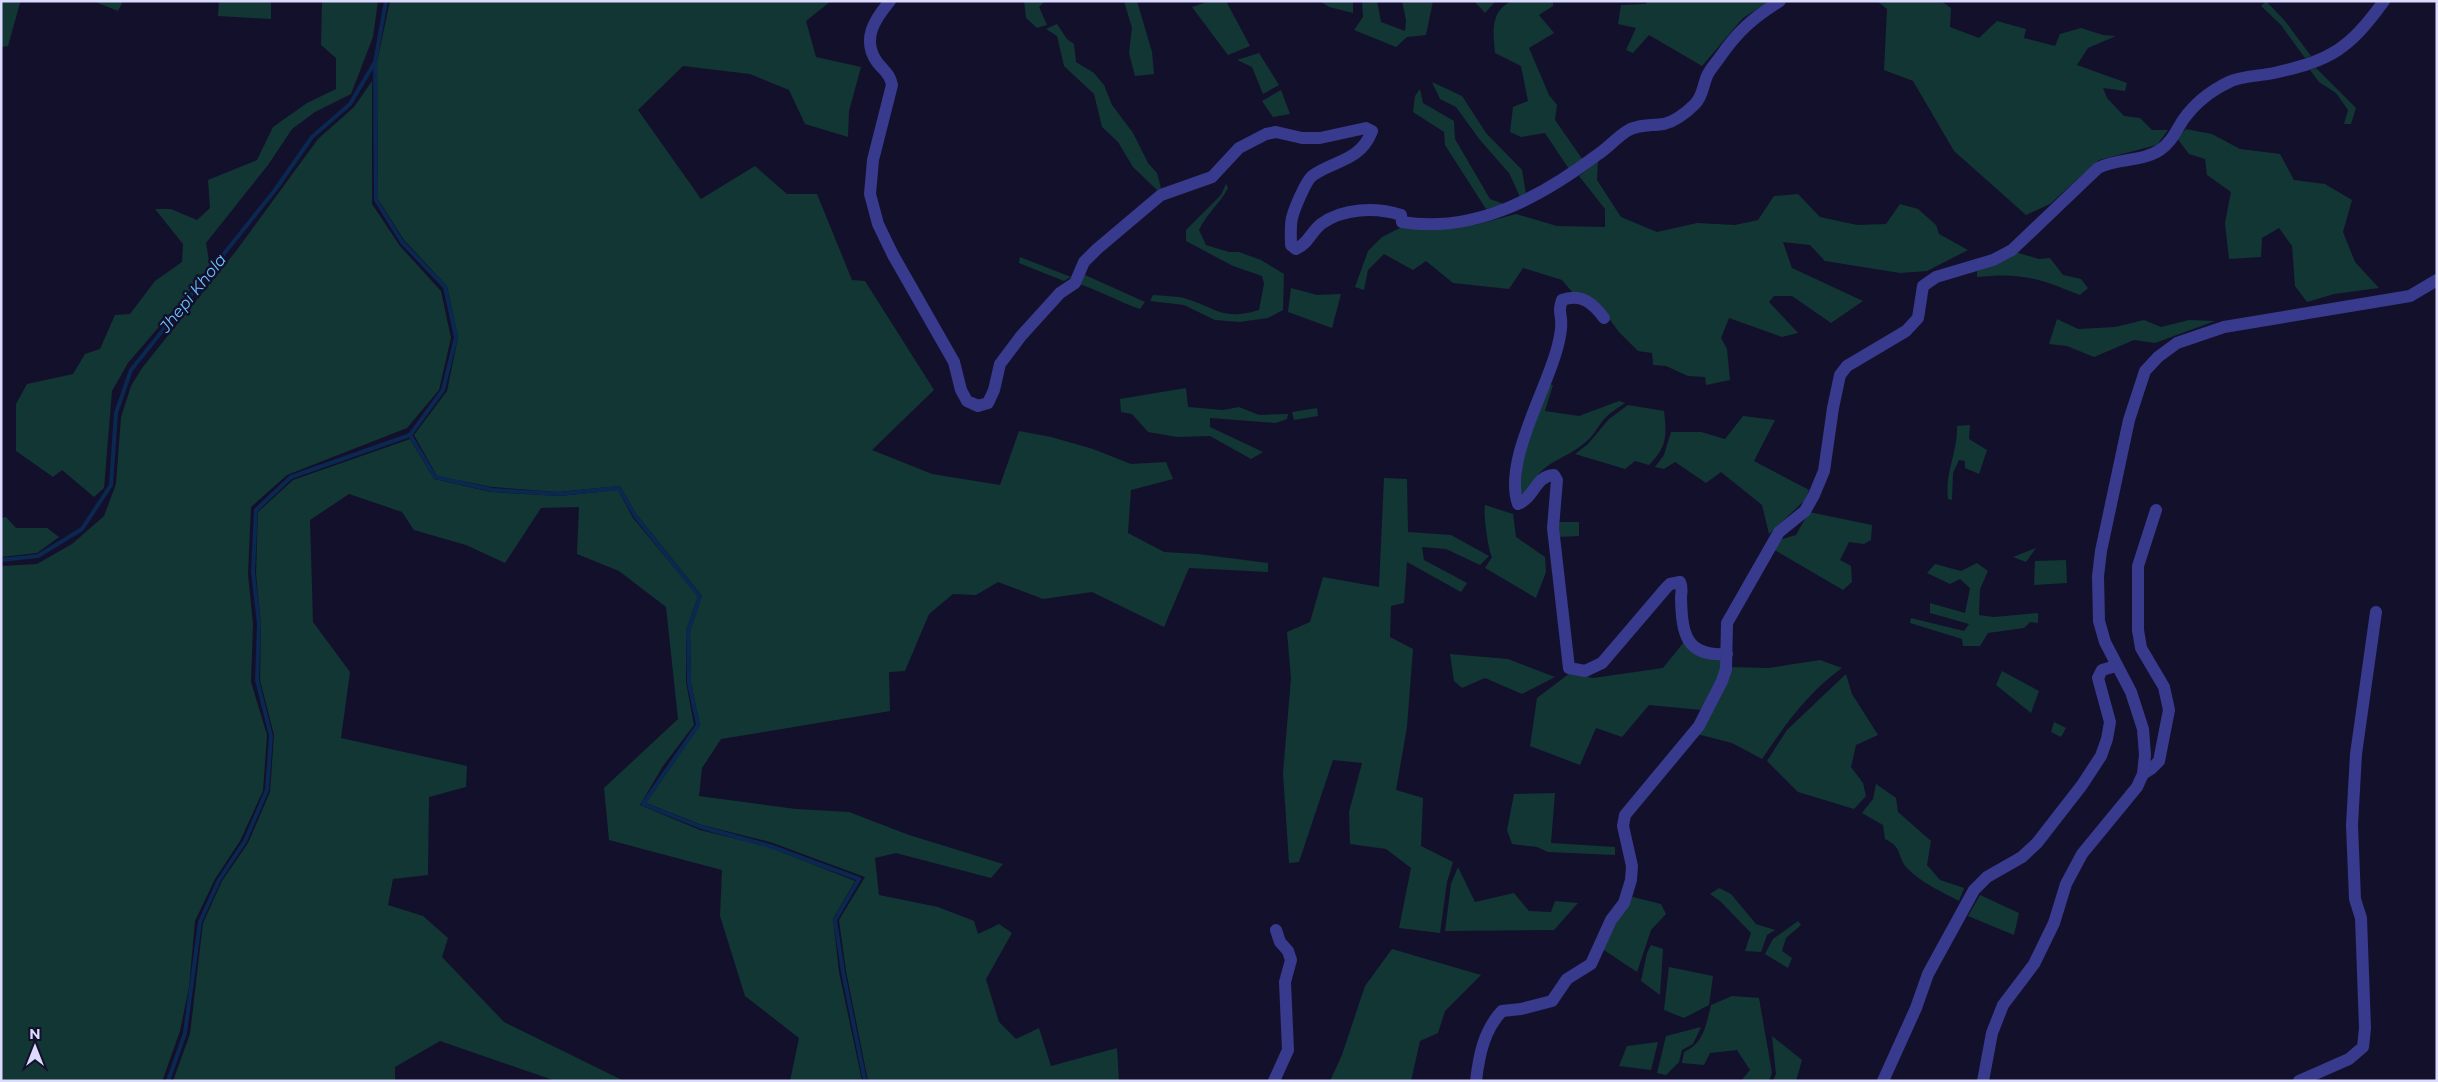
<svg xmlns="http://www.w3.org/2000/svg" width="2438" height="1082" viewBox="0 0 2438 1082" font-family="Montserrat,sans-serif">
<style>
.green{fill:#123633}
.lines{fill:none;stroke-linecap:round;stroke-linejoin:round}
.stream{stroke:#0a2850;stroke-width:4}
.minor{stroke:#383a8d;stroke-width:12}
.labels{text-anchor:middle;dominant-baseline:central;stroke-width:5;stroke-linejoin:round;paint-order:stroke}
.water-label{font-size:16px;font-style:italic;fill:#68c2ff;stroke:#13102c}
</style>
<rect width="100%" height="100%" fill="#13102c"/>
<g class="green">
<polygon points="1,1 20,1 20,3 8,46 1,47"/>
<polygon points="93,1 123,1 118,11"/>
<polygon points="219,1 271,1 271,19 218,16"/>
<polygon points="322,1 378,1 373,37 351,94 315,112 292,129 268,165 206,243 210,267 128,363 112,391 104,488 94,497 62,470 53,477 16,451 16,404 27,384 73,374 85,354 100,349 115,315 130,314 155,281 182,262 183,244 155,209 171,209 197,220 210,208 208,180 257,160 273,127 307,103 336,89 336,58 321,45"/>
<polygon points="390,1 831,1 806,21 816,57 861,67 849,111 848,137 805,124 789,90 750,74 683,66 638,110 701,199 755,166 787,194 817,194 852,280 865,281 934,390 872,450 932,474 1000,485 1019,431 1051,437 1093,449 1131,464 1166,462 1173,479 1131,490 1128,533 1164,552 1198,554 1268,563 1268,572 1189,568 1164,627 1092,592 1043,599 998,582 976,595 953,594 929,614 905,671 889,672 890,711 721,739 702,768 699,796 796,809 849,812 909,835 1003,864 991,878 896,853 875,858 879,895 938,907 974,921 978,934 999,924 1012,933 986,979 999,1022 1016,1039 1039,1028 1051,1066 1117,1048 1119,1081 868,1081 846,971 839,920 865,877 770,842 702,825 646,803 700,725 691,683 690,631 702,596 637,515 620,486 558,492 492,487 437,476 414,435 447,391 458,337 447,286 404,240 378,199 377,62"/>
<polygon points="1024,1 1045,1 1039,7 1047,25 1037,28 1026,18"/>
<polygon points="1124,1 1137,1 1152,52 1154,74 1135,76 1129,53 1132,28"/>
<polygon points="1210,1 1226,1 1250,46 1228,55 1192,7"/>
<polygon points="1320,1 1353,1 1353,13 1329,7"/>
<polygon points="1362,1 1377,1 1381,22 1405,31 1406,20 1402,1 1433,1 1426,35 1407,37 1396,47 1354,30 1363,17"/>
<polygon points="1474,1 1496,1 1485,13"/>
<path d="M1512,1H1553V6L1539,15L1554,33L1529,48L1549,95L1557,105L1555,120L1583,160L1569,169L1545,133L1521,137L1510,132L1513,107L1528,101L1521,66L1495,53C1493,32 1490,11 1512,1Z"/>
<polygon points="1647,1 1770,1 1743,18 1702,66 1649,35 1633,53 1626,50 1636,28 1618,24 1621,5 1646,4"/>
<polygon points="1877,1 1941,1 1951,8 1950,27 1979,38 1997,21 2026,29 2024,38 2055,46 2060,34 2081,28 2103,35 2116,36 2088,48 2077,65 2127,83 2125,91 2103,88 2107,98 2124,116 2140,118 2152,130 2168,130 2157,145 2099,160 2050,204 2026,215 1954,151 1913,81 1884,70 1887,9"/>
<polygon points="2266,1 2285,21 2311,56 2305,58 2281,25 2261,6"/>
<polygon points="1057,24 1067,39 1074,44 1076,62 1094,73 1104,85 1112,105 1133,133 1148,163 1157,173 1161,188 1157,190 1133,167 1118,142 1102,127 1094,94 1064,66 1057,36 1046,29"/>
<polygon points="1259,53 1279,85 1263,94 1252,67 1237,60"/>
<polygon points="2316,68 2356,108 2351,124 2344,124 2348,110 2336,93 2319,82 2310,70"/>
<polygon points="372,81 372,204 400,246 441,291 451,338 439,390 407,428 287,475 251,507 248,574 253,624 251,682 267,735 263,791 240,841 215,879 195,921 189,987 180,1031 163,1079 161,1081 1,1081 1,566 37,564 72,544 104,516 116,484 121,417 131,386 142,368 236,251 318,139 354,107"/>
<polygon points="1432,82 1462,96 1486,133 1522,170 1526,194 1521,199 1509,173 1480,140 1456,107 1440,99"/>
<polygon points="1420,89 1423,103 1454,121 1455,139 1490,199 1507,205 1486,209 1445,145 1444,132 1413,112 1415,96"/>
<polygon points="1281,90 1290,114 1273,117 1262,101"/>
<polygon points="2186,129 2212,134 2240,149 2280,154 2294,180 2325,184 2352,200 2343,232 2355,262 2379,288 2334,294 2307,302 2295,286 2292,246 2279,228 2262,238 2261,257 2229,259 2225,223 2231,192 2207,175 2205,159 2189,154 2177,138"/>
<polygon points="1598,161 1597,180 1621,217 1657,232 1697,223 1735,225 1758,220 1774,196 1798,194 1820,217 1857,225 1886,224 1900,204 1918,209 1936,225 1939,234 1968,250 1927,271 1900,273 1825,261 1810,245 1783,242 1792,268 1863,301 1831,323 1792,296 1774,296 1769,302 1798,333 1782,337 1729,318 1721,338 1727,349 1730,380 1706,385 1705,377 1688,376 1666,366 1653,365 1652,353 1638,351 1619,332 1595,300 1573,293 1562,280 1523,268 1509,289 1453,283 1426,261 1413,270 1384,254 1368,270 1364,290 1355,287 1368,251 1382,237 1402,227 1475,225 1516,214 1557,226 1605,227 1605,209 1579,176"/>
<path d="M1226,184L1228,188C1220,204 1206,214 1199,230L1206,245L1229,252H1239L1261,260L1284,274L1283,310L1268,318L1239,322L1215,320L1184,305L1150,301L1153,295C1163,296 1175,296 1184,298C1217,308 1222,321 1259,310L1264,284L1262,276L1233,266L1186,241V230L1221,195Z"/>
<path d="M2015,252L2039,259L2050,258L2063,275L2081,279L2088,288L2080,295C2040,279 2022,272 1977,277V271Z"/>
<polygon points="1020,257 1071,277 1064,281 1019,263"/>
<path d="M1085,275L1145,302L1140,309C1119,302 1101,291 1079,284Z"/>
<polygon points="1291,288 1317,295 1341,294 1332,328 1288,312"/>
<polygon points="2057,319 2078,329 2115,327 2144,320 2161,327 2189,320 2215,321 2155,343 2134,340 2094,357 2067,346 2049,344"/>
<path d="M1546,384L1553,385L1545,411L1579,416L1619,401L1625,403C1619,407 1611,412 1606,417C1599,424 1595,434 1587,441C1562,463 1540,459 1528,494L1520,493L1523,456Z"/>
<polygon points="1186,388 1188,407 1223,410 1239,407 1259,415 1288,414 1287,419 1276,423 1210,418 1210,427 1263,452 1251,459 1210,436 1177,437 1148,432 1132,414 1121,412 1120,399"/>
<path d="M1628,405L1664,411C1667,436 1667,447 1649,465L1635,461L1625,469L1575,454L1588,444L1609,419Z"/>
<polygon points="1317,408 1318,416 1294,420 1292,412"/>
<polygon points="1743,416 1775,420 1754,461 1809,490 1805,500 1769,534 1762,505 1721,472 1706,483 1675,462 1664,469 1655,467 1664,455 1671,432 1701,432 1725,439"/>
<path d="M1970,425L1969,439L1987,450L1979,474L1965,468V461L1959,460L1953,473L1952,500L1948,499C1945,470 1958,452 1957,426Z"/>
<polygon points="410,439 434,479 491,492 559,496 618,490 633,518 698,596 686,631 686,682 694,725 663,766 640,805 700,830 769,847 855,881 833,919 839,972 862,1081 790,1081 799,1038 745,996 720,916 722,870 609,840 604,788 678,719 666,607 619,571 577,554 579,507 541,508 505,563 466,545 414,530 402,512 349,494 310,520 313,622 350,672 341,738 467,766 466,787 429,797 428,875 393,879 388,905 423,916 448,938 442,957 504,1022 624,1081 556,1081 440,1041 395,1067 395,1081 173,1081 190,1034 203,923 222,881 248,843 270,792 274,735 260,680 261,625 256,573 258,512 293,480"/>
<polygon points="1384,478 1407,479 1408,532 1451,535 1489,556 1480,565 1446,549 1422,547 1424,560 1467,583 1461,592 1407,562 1404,603 1391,606 1390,637 1413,649 1407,727 1396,790 1423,798 1421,846 1453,862 1447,882 1440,933 1399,928 1411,868 1386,849 1350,844 1349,812 1362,763 1333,760 1299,862 1289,863 1283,773 1291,678 1287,632 1310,622 1323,577 1379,587"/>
<path d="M1485,505L1513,514L1516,537L1545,557L1546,572L1536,598L1485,568L1492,557C1488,549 1483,513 1485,505Z"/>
<polygon points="1809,512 1872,525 1871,540 1864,544 1849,542 1840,560 1851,566 1852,582 1843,590 1773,549 1782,539 1796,535"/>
<polygon points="6,517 16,528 47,528 59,537 37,553 1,557 1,518"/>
<polygon points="1558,522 1579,522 1579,536 1557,537"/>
<polygon points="2036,548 2026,562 2013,557"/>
<polygon points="2066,560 2067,583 2034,585 2035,561"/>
<polygon points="1977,563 1988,571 1980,589 1979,615 1994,617 2038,613 2038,623 2030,622 2024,628 1988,633 1980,646 1963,646 1962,639 1910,623 1911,618 1964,631 1969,624 1930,613 1930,603 1965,613 1970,588 1960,579 1950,584 1927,573 1935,564 1961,571"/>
<polygon points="1684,642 1722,660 1721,671 1702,710 1649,705 1622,737 1596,728 1580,765 1530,746 1537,698 1570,673 1593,678 1663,668"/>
<polygon points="1450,654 1508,659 1555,677 1522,694 1485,678 1462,688 1454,681"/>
<path d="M1820,660L1842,668C1809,691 1784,726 1762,759L1732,743L1697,734L1730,667L1768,668Z"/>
<polygon points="2002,671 2039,691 2031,713 1996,685"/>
<polygon points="1846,674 1852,694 1878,735 1856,745 1851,767 1863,783 1866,796 1854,809 1798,792 1767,761 1787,730"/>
<polygon points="2054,722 2066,728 2061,737 2051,732"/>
<path d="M1876,784L1896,798L1898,812L1931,841L1927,865L1940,880L1964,888L1959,901C1942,892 1922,883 1908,869C1896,857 1904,848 1885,839L1883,825L1862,813L1873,799Z"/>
<polygon points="1555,793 1551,843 1615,847 1615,855 1548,852 1537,847 1512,844 1507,830 1514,794"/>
<polygon points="1458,867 1475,902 1514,893 1529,911 1551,912 1555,901 1578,903 1554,930 1445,931 1451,884"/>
<polygon points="1719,888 1731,894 1756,924 1775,930 1767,935 1761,952 1745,951 1751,933 1720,901 1710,894"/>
<polygon points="1980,895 2019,913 2014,935 1968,916"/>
<polygon points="1629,896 1661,904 1666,914 1651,930 1637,972 1601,948"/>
<polygon points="1798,921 1801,925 1786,938 1782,951 1792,958 1788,968 1765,954 1773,939"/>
<polygon points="1651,945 1663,949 1660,995 1641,981 1647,953"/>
<polygon points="1392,949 1481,975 1445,1011 1438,1033 1420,1041 1411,1081 1330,1081 1342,1055 1365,986"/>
<polygon points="1669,967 1713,976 1709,1005 1684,1018 1664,1010"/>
<path d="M1732,996L1759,998L1772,1073L1769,1081H1741L1750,1070L1737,1050L1710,1053L1704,1065L1682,1063L1684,1052C1704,1043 1706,1025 1711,1005Z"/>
<polygon points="1701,1027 1693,1044 1682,1050 1679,1062 1666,1075 1657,1073 1666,1036"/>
<polygon points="1772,1036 1802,1060 1796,1081 1773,1081 1776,1074"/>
<polygon points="1658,1042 1651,1070 1619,1066 1627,1046"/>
</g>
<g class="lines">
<g class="stream">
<polyline points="410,435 435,477 493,490 559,494 619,488 636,517 700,597 688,631 689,683 698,725 643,804 701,827 770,846 859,879 835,920 843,972 865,1081"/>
<polyline points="1,560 38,556 82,529 111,485 116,413 131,370 275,190 312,137 350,104 375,62 386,1"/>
<polyline points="168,1081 185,1033 200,922 219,880 245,841 267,790 271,736 257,680 259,624 253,572 256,510 291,477 410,435 443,390 456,337 445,287 402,242 376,200 375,62"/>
</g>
<g class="minor">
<path d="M890,1C875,19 861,39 877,62C884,71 890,74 892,85L873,160L870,194L878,224L893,255L954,362L961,390L967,401L978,406L988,403L994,390L1000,364L1021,336L1060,293L1075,283L1084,262L1097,249L1161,195L1212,177L1239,148L1266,134L1276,132L1302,138H1320L1366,128L1372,131C1360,162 1334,160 1312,176C1306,181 1294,209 1292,218C1290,226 1291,236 1291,245L1296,249C1308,244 1311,232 1321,224C1343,208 1376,207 1401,215L1402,222C1475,234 1541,197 1597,155C1608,148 1616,138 1627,131C1638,124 1651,126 1664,124C1676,121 1687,112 1695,104C1703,96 1703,85 1707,76C1710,69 1716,63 1720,57C1738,31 1753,18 1780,1"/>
<path d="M1604,318C1593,303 1581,293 1562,300C1559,309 1560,311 1561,319C1562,327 1560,337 1558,345C1548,388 1503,461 1518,504C1535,497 1535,476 1554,475L1557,480L1553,528L1569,668L1585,671L1602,663L1666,588L1670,584L1680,582C1683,588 1681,592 1681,598C1682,633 1685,657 1727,654"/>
<polyline points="2143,774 2151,769 2159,761 2169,710 2164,687 2141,648 2138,630 2138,566 2156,510"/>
<polyline points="1274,1081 1288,1050 1285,982 1291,960 1288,951 1280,942 1276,930"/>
<path d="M1476,1081C1479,1055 1484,1030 1502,1011L1521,1009L1552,1001L1567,979L1591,964L1611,920L1624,903L1631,880L1632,866L1623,826L1625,815L1699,726L1722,681L1726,669L1727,623L1779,532L1805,511L1814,495L1824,471L1833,408L1840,375L1847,366L1906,331L1918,318L1923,286L1936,277L1993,260L2012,250L2098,168C2118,158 2142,162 2160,150C2171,143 2176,131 2183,120C2195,103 2210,91 2229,82C2241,76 2260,76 2274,73C2332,60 2349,49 2384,1"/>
<polyline points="1883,1081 1916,1008 1928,974 1974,890 1987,877 2022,857 2037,843 2082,785 2101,756 2107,739 2110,722 2098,678 2102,670 2116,666"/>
<polyline points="1983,1081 1992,1033 2003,1005 2034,964 2054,923 2066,884 2082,854 2137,787 2143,774 2145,755 2143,729 2131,692 2105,642 2099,621 2098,576 2101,551 2129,420 2145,371 2158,357 2177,343 2224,327 2410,296 2437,280"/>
<polyline points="2299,1081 2349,1059 2363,1047 2365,1028 2361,918 2355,899 2352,825 2356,754 2376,612"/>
</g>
</g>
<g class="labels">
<g class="water-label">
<text transform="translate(193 293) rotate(-51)">Jhepi Khola</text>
</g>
</g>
<rect width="2438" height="1082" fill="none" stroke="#dcdaff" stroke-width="5"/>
<g transform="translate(35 1047)" stroke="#13102c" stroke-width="4" paint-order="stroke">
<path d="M0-4L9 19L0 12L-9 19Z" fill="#dcdaff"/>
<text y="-8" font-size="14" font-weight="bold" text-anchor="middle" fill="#dcdaff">N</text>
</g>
</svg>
